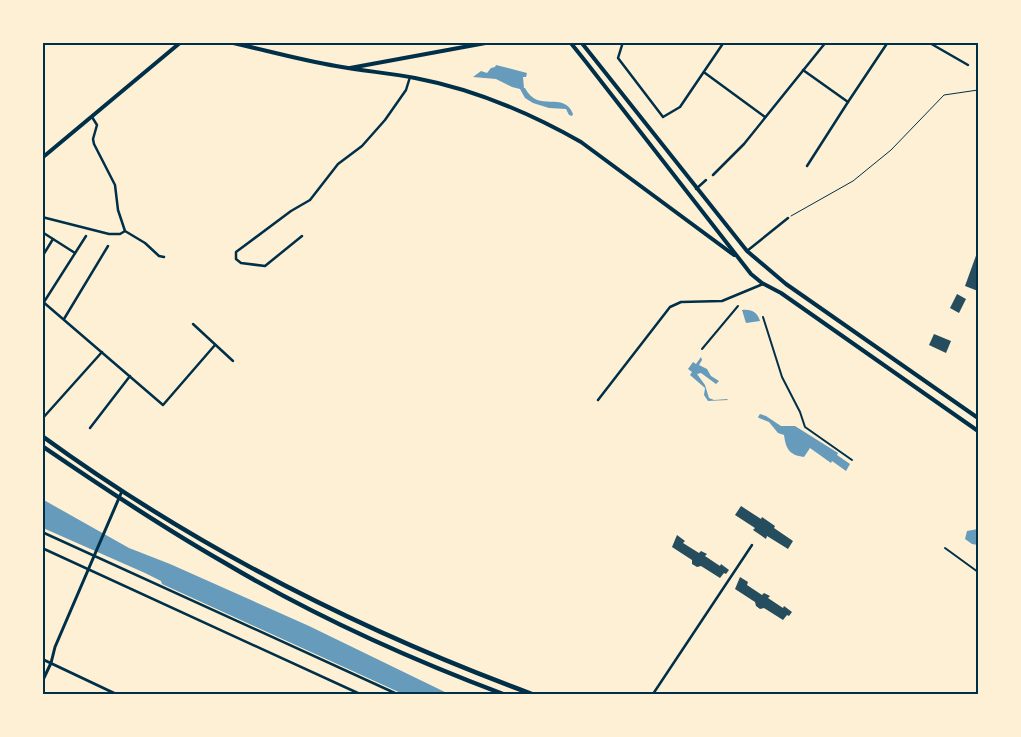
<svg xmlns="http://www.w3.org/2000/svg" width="1021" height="737" viewBox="0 0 1021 737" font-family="Overpass,sans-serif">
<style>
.water{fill:#669bbc}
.building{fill:#264d5e}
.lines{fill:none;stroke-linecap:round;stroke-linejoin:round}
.path{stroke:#003049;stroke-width:1}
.pedestrian{stroke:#003049;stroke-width:2}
.minor{stroke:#003049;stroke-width:2.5}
.tertiary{stroke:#003049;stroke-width:3}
.secondary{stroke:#003049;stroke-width:4}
.primary{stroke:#003049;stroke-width:4}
.trunk{stroke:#003049;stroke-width:4.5}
.neatline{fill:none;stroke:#003049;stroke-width:2}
</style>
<rect width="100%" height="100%" fill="#fdf0d5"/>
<g class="water">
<path d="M496,65L527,73L526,77H523L524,88H525C538,114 564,90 573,114L572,116L569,115L566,109L549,108L533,103L525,98L520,89L512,87L496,79L473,77L481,71L487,73L491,68L495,67Z"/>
<path d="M742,310C752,309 757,312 760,321L746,323Z"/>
<polygon points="701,357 702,360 699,365 707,369 711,376 719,381 716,384 701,373 697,374 705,385 709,398 714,400 727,399 728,400 708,401 704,395 705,388 690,375 692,372 688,369 693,362 696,364"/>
<path d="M760,414L766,416L781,426H795L838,453L837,455L850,464L846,471L832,461L831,463L810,448L804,457C789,455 786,449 784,435L778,433L769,422L759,418L758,417Z"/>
<polygon points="42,499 129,548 170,564 309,626 449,694 403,694 162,584 161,581 145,573 43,528"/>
<polygon points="978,529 978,545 972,544 965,539 967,531"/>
</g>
<g class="building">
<polygon points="978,250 978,291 965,286"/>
<polygon points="957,294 966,299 959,313 950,308"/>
<polygon points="934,334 951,341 946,353 929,345"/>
<polygon points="741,506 761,519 762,517 775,526 774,528 793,541 788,549 767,536 766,539 753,530 755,528 735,515"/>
<polygon points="677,535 685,541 683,543 699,553 701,551 707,554 705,556 720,566 721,564 729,570 726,574 724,573 720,578 701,566 697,567 692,564 692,560 672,547"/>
<polygon points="740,577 748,582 747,585 762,595 764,593 770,596 768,598 783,608 784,606 792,612 789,616 787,615 783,620 764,608 760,609 756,606 755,602 735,589"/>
</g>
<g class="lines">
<polyline class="path" points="791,216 853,181 891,150 944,95 978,90"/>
<g class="pedestrian">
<polyline points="763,317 782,377 800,412 805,427 852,460"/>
<polyline points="702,349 738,306"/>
<polyline points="945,548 978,572"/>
</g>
<g class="minor">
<polyline points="623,42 618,58 663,117 680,107 724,42"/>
<polyline points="928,42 968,65"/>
<polyline points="803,70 848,102"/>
<polyline points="705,73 765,117"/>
<polyline points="92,117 97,125 93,139 94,144 115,185 118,210 125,231 145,243 159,256 164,257"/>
<polyline points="807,166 848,102 888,42"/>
<polyline points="713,175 744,144 826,42"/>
<polyline points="696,189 706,180"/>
<polyline points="42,217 109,234 120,234 125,231"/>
<polyline points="42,232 75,253"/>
<polyline points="302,236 265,266 241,263 236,259 236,252 291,211 310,200 338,164 362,146 385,120 406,90 410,77"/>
<polyline points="747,251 788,218"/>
<polyline points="42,257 53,239"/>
<polyline points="42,301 163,405 215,345"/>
<polyline points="44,302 86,236"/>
<polyline points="64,319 108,246"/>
<polyline points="193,324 233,361"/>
<polyline points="598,400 670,307 681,302 722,301 763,284"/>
<polyline points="42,419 102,352"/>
<polyline points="90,428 130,376"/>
<polyline points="42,532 397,694"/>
<polyline points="42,548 360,694"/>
<polyline points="653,694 752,545"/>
</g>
<g class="tertiary">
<polyline points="42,659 116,694"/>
<polyline points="42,682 51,663 55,647 122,491"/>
</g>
<g class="secondary">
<path d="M229,42C265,50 300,60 336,66C363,71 389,73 415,78C473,89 530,113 581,142L734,255"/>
<polyline points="570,42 586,62 751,274 762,283 781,293 978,431"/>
<polyline points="581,42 747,251 786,284 978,418"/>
<polyline points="42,158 181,42"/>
</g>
<polyline class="primary" points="350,68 491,42"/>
<g class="trunk">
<path d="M42,436C192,545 358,630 532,694"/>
<path d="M42,446C102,487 162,527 225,563C311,614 410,659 503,694"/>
</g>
</g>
<rect width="1021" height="737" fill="none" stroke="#fdf0d5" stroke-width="88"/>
<rect x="44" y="44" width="933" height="649" class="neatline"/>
</svg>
